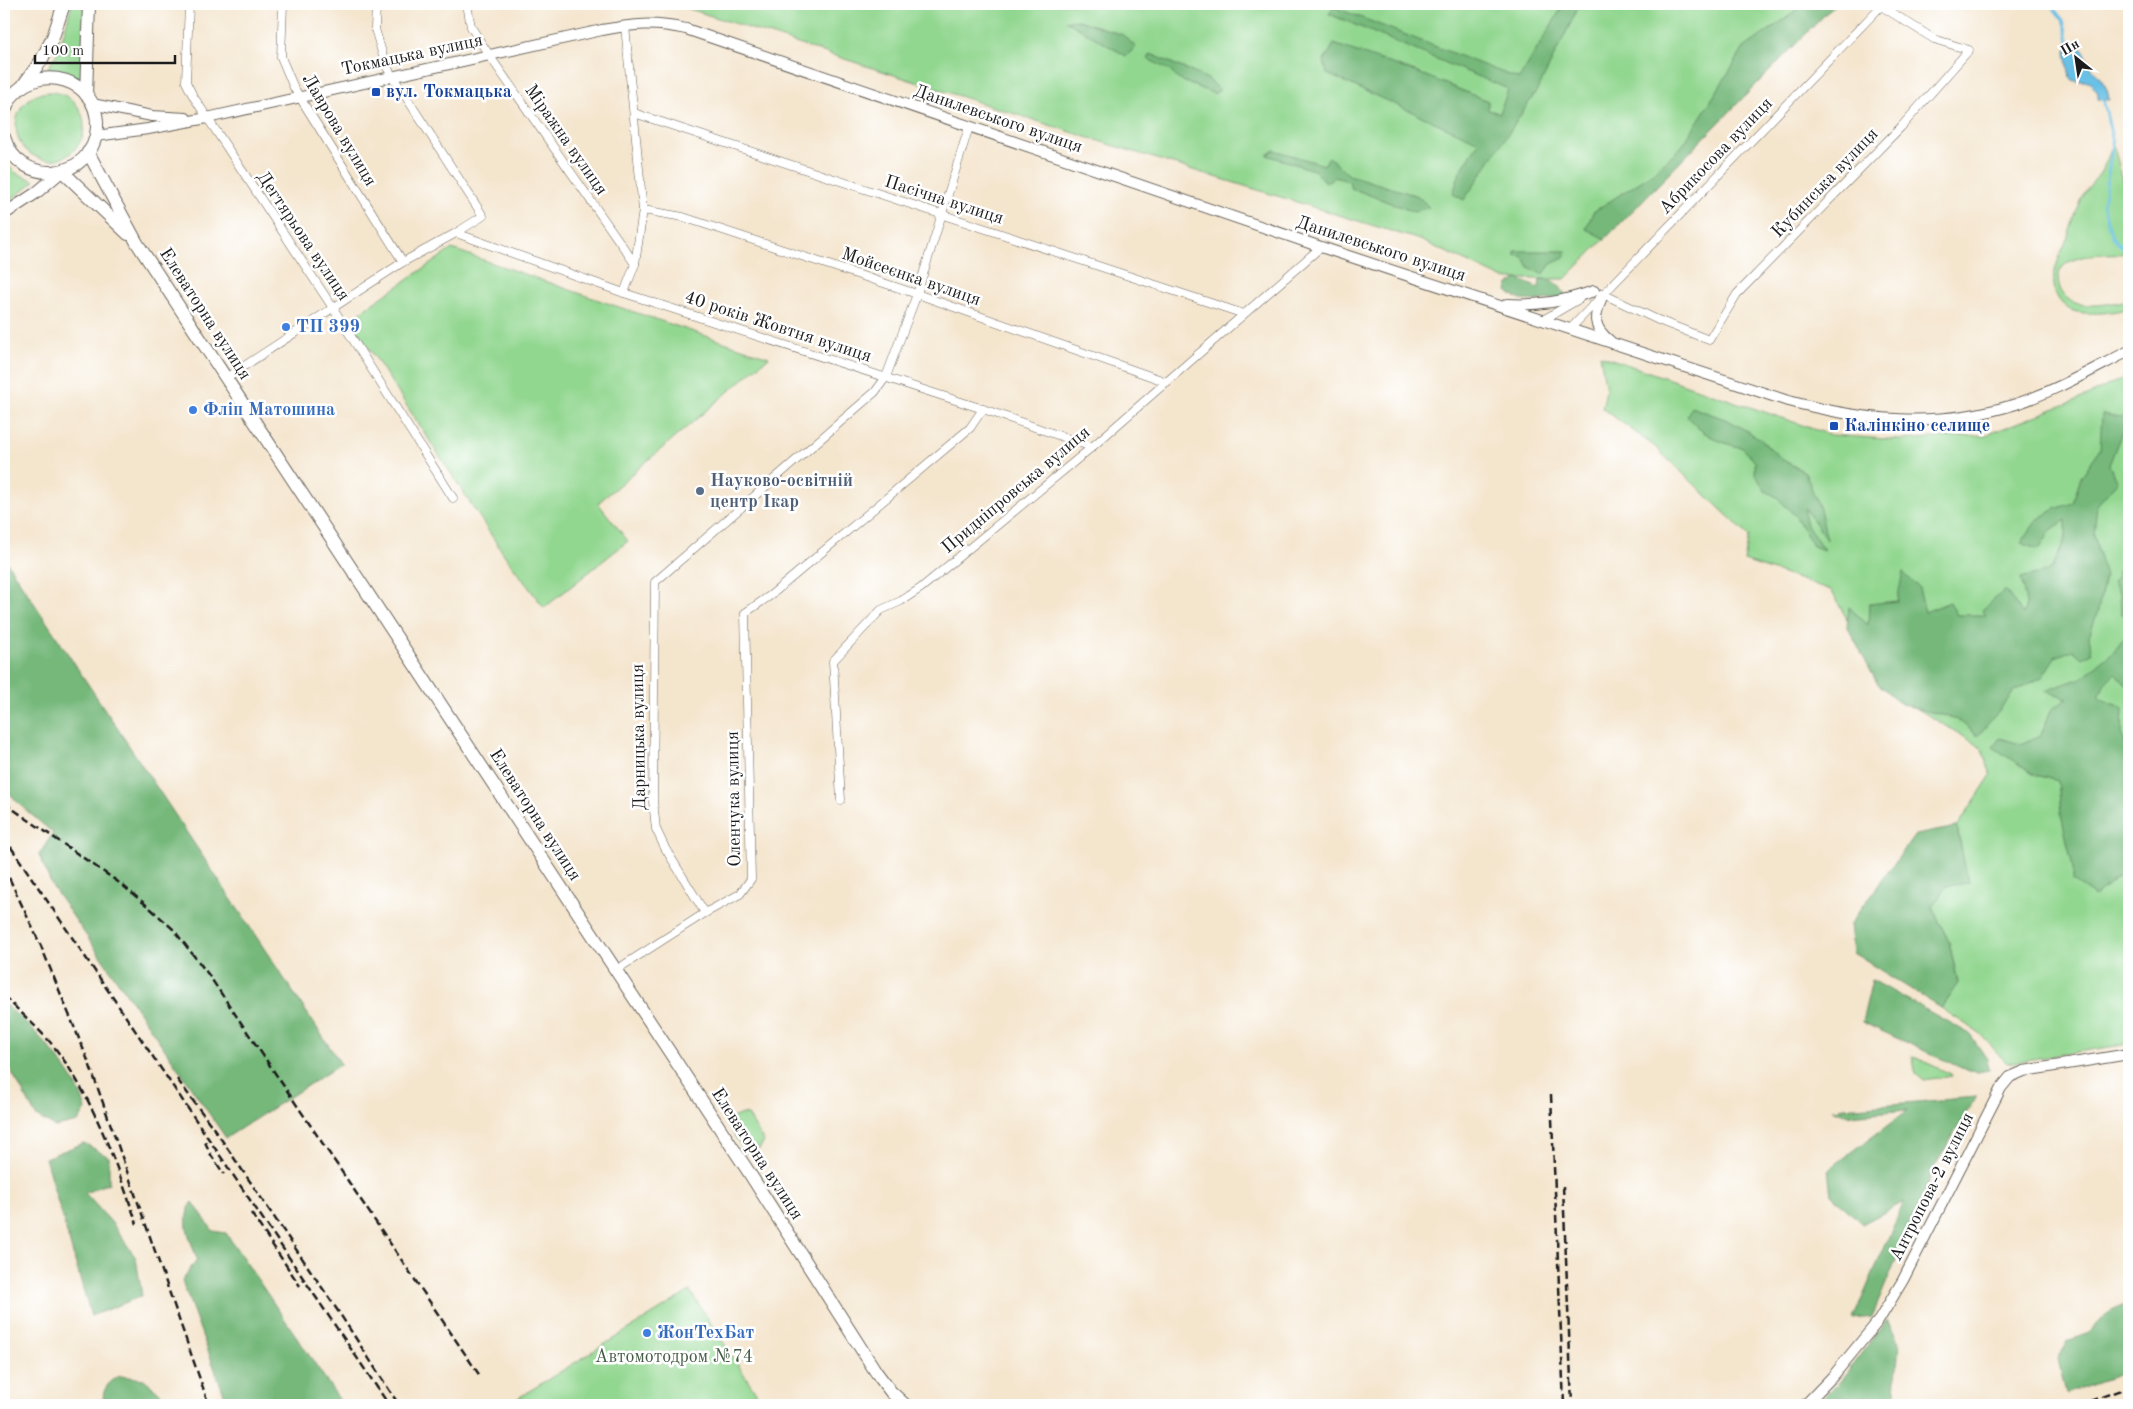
<svg xmlns="http://www.w3.org/2000/svg" width="2133" height="1409" viewBox="0 0 2133 1409" font-family="'Old Standard TT',serif">
<style>
.green{fill:#92d790;stroke:#577a56}
.forest{fill:#75b87a;stroke:#486a4b}
.water{fill:#69c1e6;stroke:#426e81}
.lines{fill:none;stroke-linecap:round;stroke-linejoin:round}
.stream{stroke:#69c1e6;stroke-width:2.5}
.minor-casing{stroke:#68625a;stroke-width:9}
.tertiary-casing{stroke:#68625a;stroke-width:12}
.secondary-casing{stroke:#68625a;stroke-width:13}
.primary-casing{stroke:#68625a;stroke-width:14}
.minor{stroke:#fff;stroke-width:8}
.tertiary{stroke:#fff;stroke-width:10}
.secondary{stroke:#fff;stroke-width:11}
.primary{stroke:#fff;stroke-width:12}
.rail{stroke:#1c1c1c;stroke-width:2.5;stroke-dasharray:8 4;stroke-linecap:butt}
.transit-dot{fill:#1a4fb4;stroke:#fff;stroke-width:2}
.shop-dot{fill:#3f7fe0;stroke:#fff;stroke-width:2}
.service-dot{fill:#5c6f8a;stroke:#fff;stroke-width:2}
.labels{text-anchor:middle;dominant-baseline:central;stroke-width:5;stroke-linejoin:round;paint-order:stroke}
.street-label{font-size:18px;fill:#1c1c1c;stroke:#fff}
.transit-label{font-size:18px;font-weight:bold;fill:#164399;stroke:#fff;text-anchor:start}
.shop-label{font-size:18px;font-weight:bold;fill:#366cbe;stroke:#fff;text-anchor:start}
.service-label{font-size:18px;font-weight:bold;fill:#4e5e75;stroke:#fff;text-anchor:start}
.park-label{font-size:18px;fill:#455d45;stroke:#fff}
</style>
<rect width="100%" height="100%" fill="#fff"/>
<filter id="ink" filterUnits="userSpaceOnUse"><feTurbulence type="fractalNoise" baseFrequency=".02" numOctaves="2"/><feDisplacementMap in="SourceGraphic" scale="10" xChannelSelector="R" yChannelSelector="G"/><feConvolveMatrix kernelMatrix="1 2 1 2 8 2 1 2 1" color-interpolation-filters="sRGB"/></filter>
<filter id="wash" filterUnits="userSpaceOnUse"><feTurbulence type="fractalNoise" baseFrequency=".0096" numOctaves="4" result="noise"/><feDisplacementMap in="SourceGraphic" scale="20" xChannelSelector="R" yChannelSelector="G"/><feGaussianBlur stdDeviation="1.12" result="paint"/><feColorMatrix in="noise" values="0 0 0 0 0 0 0 0 0 0 0 0 0 0 0 0 0 1.4 0 .05"/><feComposite in="paint" operator="in"/></filter>
<g filter="url(#wash)">
<rect width="100%" height="100%" fill="#f4e5cd"/>
<g class="green">
<polygon points="72,4 84,4 82,77 78,79 70,74 48,68 59,50"/>
<polygon points="674,4 1835,4 1565,279 1504,279 1420,240 1105,143"/>
<circle cx="50" cy="126" r="34"/>
<path d="M2113,143L2129,203V254C2107,253 2048,252 2060,288C2063,296 2071,303 2080,304C2096,307 2113,303 2129,300V308C2114,313 2080,317 2067,308C2042,289 2058,261 2067,239C2073,222 2078,205 2087,189C2092,182 2099,176 2103,168C2107,161 2110,152 2113,143Z"/>
<polygon points="4,161 16,173 35,181 4,205"/>
<polygon points="452,249 613,305 769,357 598,503 628,541 544,608 503,553 350,319"/>
<polygon points="1600,355 1831,435 1899,440 1986,435 2087,396 2129,375 2129,1044 2007,1063 1979,1033 1941,1008 1958,982 1949,942 1932,907 1947,885 1968,882 1957,827 1991,775 1981,747 1886,690 1831,590 1744,561 1749,536 1654,446 1602,408 1606,390"/>
<polygon points="1912,1056 1951,1074 1952,1076 1923,1080 1916,1074"/>
<polygon points="742,1114 748,1115 764,1142 758,1150 745,1153 729,1127 732,1118"/>
<polygon points="690,1291 764,1405 507,1405"/>
</g>
<g class="forest">
<polygon points="1564,4 1580,4 1538,89 1464,200 1453,194 1460,172 1479,142 1327,74 1324,61 1334,44 1421,74 1488,101 1488,110 1500,113 1508,89 1329,14 1334,7 1519,79"/>
<polygon points="1800,4 1835,4 1605,239 1586,229 1593,212 1649,176 1683,145 1744,48 1792,14"/>
<polygon points="1079,20 1123,35 1136,47 1126,56 1066,21"/>
<polygon points="1151,54 1208,79 1220,90 1214,94 1178,79 1169,70 1148,59"/>
<polygon points="1274,150 1324,165 1329,157 1349,175 1418,196 1429,207 1414,212 1351,188 1349,181 1334,177 1325,183 1316,171 1267,155"/>
<polygon points="1515,251 1566,251 1564,258 1551,264 1543,275 1529,267 1523,257 1515,255"/>
<path d="M1517,279L1539,288L1540,279C1554,279 1559,284 1566,296C1547,299 1522,307 1507,291L1508,285Z"/>
<path d="M1691,407L1728,420L1759,438L1783,460L1805,472L1820,509L1827,540L1805,508V522L1824,550L1813,546L1796,517L1777,497L1765,491L1755,473V462L1743,448C1722,444 1700,434 1687,416Z"/>
<polygon points="2102,414 2129,418 2129,425 2122,432 2109,465 2118,481 2097,505 2094,535 2105,576 2098,611 2089,636 2092,653 2082,658 2073,650 2055,657 2042,677 2015,691 1978,736 1957,719 1901,704 1877,683 1847,626 1849,607 1868,625 1869,604 1897,601 1903,572 1919,588 1925,612 1950,602 1957,615 1986,615 1982,610 2005,590 2023,614 2026,604 2021,578 2051,570 2066,536 2066,520 2051,530 2039,550 2021,543 2037,520 2055,509 2073,503 2081,477 2100,449"/>
<polygon points="2126,557 2129,557 2129,608 2121,615 2120,594 2113,582"/>
<polygon points="4,558 341,1064 226,1138 52,886 39,855 53,833 20,805 4,787"/>
<polygon points="2129,633 2129,688 2115,673 2105,683 2099,698 2123,708 2122,733 2129,756 2129,871 2121,875 2095,896 2073,881 2073,868 2061,814 2058,781 2033,774 1993,747 2000,738 2020,744 2041,735 2051,710 2068,698 2045,691 2081,678 2113,652"/>
<polygon points="1957,827 1968,883 1947,886 1932,907 1949,942 1958,983 1941,1008 1853,953 1850,924 1915,835"/>
<polygon points="1872,980 1970,1034 1987,1059 1989,1070 1978,1072 1968,1071 1862,1022"/>
<path d="M4,1004C33,1027 76,1072 86,1109L78,1122L55,1127L36,1116L4,1058Z"/>
<polygon points="1976,1097 1935,1166 1872,1317 1853,1319 1904,1202 1862,1224 1831,1194 1828,1170 1908,1110 1848,1115 1832,1109"/>
<polygon points="84,1143 109,1157 109,1183 85,1193 112,1223 136,1258 142,1296 91,1316 45,1158"/>
<path d="M193,1202L213,1231L226,1233L343,1405H231L227,1402L182,1281L197,1259C191,1240 179,1219 193,1202Z"/>
<polygon points="2129,1303 2129,1372 2066,1394 2058,1359 2067,1341 2089,1333 2107,1314"/>
<polygon points="1887,1320 1899,1342 1894,1405 1816,1405 1840,1381"/>
<path d="M120,1376L144,1379L170,1402L171,1405H104C101,1390 107,1383 120,1376Z"/>
</g>
<path class="water" d="M2080,46C2087,53 2087,60 2092,68C2100,79 2108,85 2109,100L2098,99V93L2089,81H2075L2070,78L2066,52L2067,48Z"/>
<g class="lines">
<g class="stream">
<polyline points="2050,4 2063,20 2072,51"/>
<polyline points="2103,98 2113,143 2103,204 2112,237 2129,253"/>
</g>
</g>
</g>
<g filter="url(#ink)">
<g class="lines">
<defs>
<g id="minor">
<polyline points="189,4 186,82 193,96 333,308 453,498"/>
<polyline points="283,4 281,57 294,88 403,262"/>
<polyline points="467,4 471,27 489,55 635,264"/>
<polyline points="634,113 1244,314"/>
<polyline points="643,210 683,217 917,294 1167,382"/>
<polyline points="456,233 624,293 983,409 1092,447"/>
<polyline points="624,293 635,264 643,210 625,26"/>
<polyline points="1603,294 1658,320 1709,340 1737,294 1901,127 1969,50 1934,39 1881,6"/>
<polyline points="1543,320 1579,299"/>
<polyline points="1570,329 1883,4"/>
<polyline points="226,378 403,262 456,233 483,216 386,66 375,29 376,4"/>
<polyline points="841,800 833,661 881,610 901,601 921,588 1092,447 1321,247"/>
<polyline points="705,913 665,848 656,829 653,801 655,582 875,392 886,377 917,294 969,127"/>
<polyline points="616,970 705,913 740,894 751,879 745,613 771,595 970,428 983,409"/>
</g>
<g id="tertiary">
<polyline points="92,104 152,116 186,118"/>
<path d="M96,136L148,129L207,118L602,30C635,24 653,22 686,29L1321,247L1785,400C1863,421 1937,429 2016,404C2055,391 2093,369 2129,351"/>
<path d="M1603,294C1595,315 1590,325 1610,341"/>
<path d="M1507,304C1539,306 1565,301 1594,291"/>
<polyline points="1805,1405 1833,1376 1879,1320 1903,1280 2001,1088 2010,1077 2024,1071 2129,1054"/>
</g>
<polyline id="secondary" points="4,214 36,193 62,171"/>
<g id="primary">
<polyline points="24,84 41,61 53,37 64,4"/>
<polyline points="86,95 89,4"/>
<path d="M4,113C20,59 99,71 97,127C94,181 19,189 4,137"/>
<polyline points="88,152 137,243 748,1171 876,1372 891,1392 905,1405"/>
<polyline points="62,171 128,234"/>
</g>
</defs>
<use href="#minor" class="minor-casing"/>
<use href="#tertiary" class="tertiary-casing"/>
<use href="#secondary" class="secondary-casing"/>
<use href="#primary" class="primary-casing"/>
<use href="#minor" class="minor"/>
<use href="#tertiary" class="tertiary"/>
<use href="#secondary" class="secondary"/>
<use href="#primary" class="primary"/>
<g class="rail">
<polyline points="4,803 121,884 151,909 173,929 208,974 480,1376"/>
<polyline points="4,837 389,1405"/>
<polyline points="4,867 41,946 89,1063 209,1405"/>
<path d="M4,996C19,1011 36,1026 50,1042C92,1092 116,1164 137,1224"/>
<polyline points="177,1079 217,1133 340,1314 399,1405"/>
<polyline points="1551,1095 1564,1405"/>
<polyline points="205,1142 211,1155 224,1174"/>
<polyline points="1563,1186 1572,1405"/>
<polyline points="251,1213 300,1286"/>
<polyline points="2079,1405 2129,1387"/>
</g>
</g>
</g>
<g class="transit-dot">
<rect x="371" y="87" width="10" height="10" rx="2.5"/>
<rect x="1829" y="421" width="10" height="10" rx="2.5"/>
</g>
<g class="shop-dot">
<circle cx="286" cy="327" r="5"/>
<circle cx="193" cy="410" r="5"/>
<circle cx="647" cy="1333" r="5"/>
</g>
<circle class="service-dot" cx="700" cy="491" r="5"/>
<g class="labels">
<g class="street-label">
<text transform="translate(412 55) rotate(-12)">Токмацька вулиця</text>
<text transform="translate(998 119) rotate(19)">Данилевського вулиця</text>
<text transform="translate(339 130) rotate(59)">Лаврова вулиця</text>
<text transform="translate(566 140) rotate(55)">Міражна вулиця</text>
<text transform="translate(1716 156) rotate(-46)">Абрикосова вулиця</text>
<text transform="translate(1825 183) rotate(-46)">Кубинська вулиця</text>
<text transform="translate(944 200) rotate(18)">Пасічна вулиця</text>
<text transform="translate(303 236) rotate(56)">Дегтярьова вулиця</text>
<text transform="translate(1381 249) rotate(18)">Данилевського вулиця</text>
<text transform="translate(911 277) rotate(19)">Мойсеєнка вулиця</text>
<text transform="translate(205 314) rotate(57)">Елеваторна вулиця</text>
<text transform="translate(778 327) rotate(18)">40 років Жовтня вулиця</text>
<text transform="translate(1016 490) rotate(-40)">Придніпровська вулиця</text>
<text transform="translate(639 737) rotate(-91)">Дарницька вулиця</text>
<text transform="translate(734 799) rotate(-91)">Оленчука вулиця</text>
<text transform="translate(535 815) rotate(57)">Елеваторна вулиця</text>
<text transform="translate(757 1154) rotate(57)">Елеваторна вулиця</text>
<text transform="translate(1932 1187) rotate(-63)">Антропова-2 вулиця</text>
</g>
<g class="transit-label">
<text x="386" y="92">вул. Токмацька</text>
<text x="1844" y="426">Калінкіно селище</text>
</g>
<g class="shop-label">
<text x="296" y="327">ТП 399</text>
<text x="203" y="410">Фліп Матошина</text>
<text x="657" y="1333">ЖонТехБат</text>
</g>
<g class="service-label">
<text x="710" y="481">Науково-освітній<tspan x="710" dy="21">центр Ікар</tspan></text>
</g>
<g class="park-label">
<text x="674" y="1357">Автомотодром №74</text>
</g>
</g>
<rect width="2133" height="1409" fill="none" stroke="#fff" stroke-width="20"/>
<g transform="translate(2076 58) rotate(330)" stroke="#ffffff" stroke-width="4" paint-order="stroke">
<path d="M0-4L9 19L0 12L-9 19Z" fill="#1c1c1c"/>
<text y="-8" font-size="14" font-weight="bold" text-anchor="middle" fill="#1c1c1c">Пн</text>
</g>
<path d="M35 55v8h140v-8" fill="none" stroke="#1c1c1c" stroke-width="2.5"/>
<text x="42" y="55" font-size="15" fill="#1c1c1c" stroke="#ffffff" stroke-width="4" paint-order="stroke">100 m</text>
</svg>
